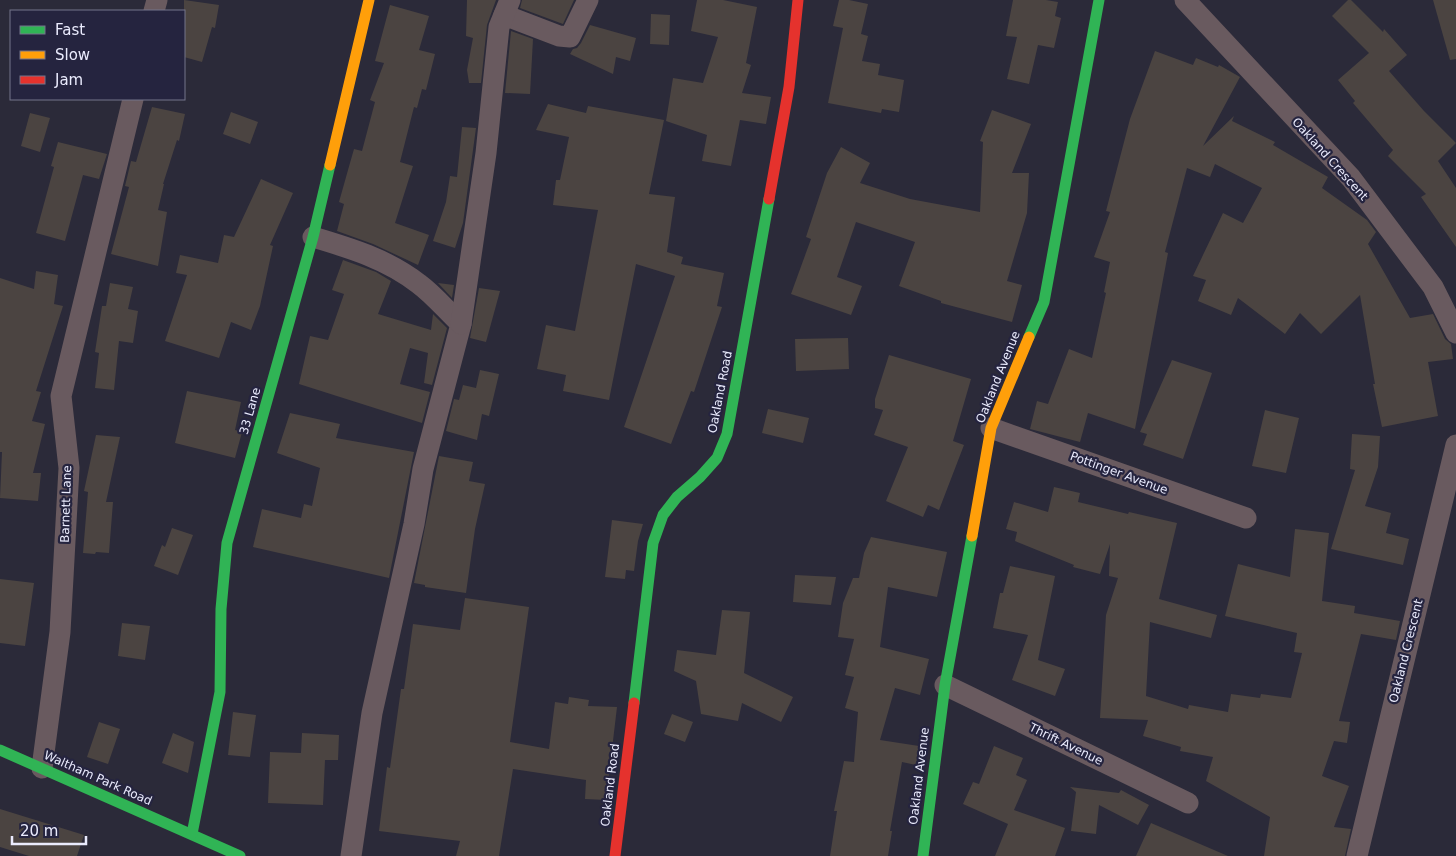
<svg xmlns="http://www.w3.org/2000/svg" width="1456" height="856" viewBox="0 0 1456 856" font-family="'DejaVu Sans',sans-serif">
<style>
.building{fill:#4b4441}
.lines{fill:none;stroke-linecap:round;stroke-linejoin:round}
.street{stroke:#695a5f;stroke-width:21}
.fast{stroke:#30b455;stroke-width:11}
.slow{stroke:#ff9f0a;stroke-width:11}
.jam{stroke:#e5322d;stroke-width:11}
.labels{text-anchor:middle;dominant-baseline:central;stroke-width:4.5;stroke-linejoin:round;paint-order:stroke}
.street-label{font-size:12px;fill:#eaebfd;stroke:#25243f}
</style>
<rect width="100%" height="100%" fill="#2b2a39"/>
<g class="building">
<polygon points="184,0 219,5 215,28 212,27 202,62 184,57"/>
<polygon points="467,0 496,0 487,25 481,83 469,83 467,70 473,38 466,36"/>
<polygon points="522,0 574,0 563,24 520,8"/>
<polygon points="697,0 723,0 757,7 746,63 751,65 742,93 771,97 766,124 740,120 731,166 702,161 707,135 666,121 673,78 703,83 718,37 691,31"/>
<polygon points="839,0 849,0 868,4 861,34 868,36 862,61 880,64 878,75 904,80 899,112 882,109 881,113 828,103 843,28 833,26"/>
<polygon points="1013,0 1046,0 1058,2 1055,16 1061,18 1054,48 1038,45 1029,84 1007,79 1017,37 1006,36"/>
<polygon points="1348,0 1351,0 1383,32 1384,29 1407,55 1389,71 1424,111 1456,143 1438,161 1456,188 1456,247 1421,197 1426,194 1388,156 1393,150 1353,103 1355,101 1338,80 1369,53 1332,16"/>
<polygon points="1433,0 1456,0 1456,59 1450,60"/>
<polygon points="390,5 429,16 419,50 435,54 426,90 422,89 417,108 414,107 400,162 413,166 395,223 429,235 418,265 373,244 337,231 344,204 339,202 348,170 354,149 362,151 375,102 370,100 384,63 375,61"/>
<polygon points="651,14 670,15 669,45 650,44"/>
<polygon points="590,25 636,38 630,61 616,57 613,74 570,54 573,49 577,48 581,43"/>
<polygon points="511,31 533,39 530,94 505,93"/>
<polygon points="1155,51 1193,65 1196,58 1218,67 1219,65 1240,77 1203,146 1234,116 1232,121 1275,142 1273,145 1328,177 1322,188 1367,220 1376,232 1368,244 1410,318 1433,314 1445,339 1451,344 1453,359 1428,362 1438,416 1382,427 1373,384 1375,384 1360,295 1321,334 1300,313 1285,334 1238,298 1231,315 1198,301 1206,280 1193,276 1223,213 1243,223 1262,188 1215,164 1210,177 1187,168 1165,252 1168,253 1135,429 1088,413 1080,442 1030,429 1037,401 1048,404 1069,349 1092,358 1106,293 1104,292 1110,262 1094,257 1110,212 1106,211 1130,119"/>
<polygon points="548,104 586,113 588,106 664,120 649,194 675,197 667,252 683,257 681,264 724,273 717,306 722,307 694,392 691,391 671,444 624,427 675,276 636,264 609,400 563,391 566,375 537,369 546,325 575,331 598,210 553,205 556,180 560,180 569,137 536,130"/>
<polygon points="152,107 185,114 179,141 177,140 163,184 164,184 158,210 167,212 158,266 111,254 129,187 125,186 131,161 136,162"/>
<polygon points="992,110 1031,124 1012,173 1029,173 1027,213 1007,281 1022,285 1012,322 941,303 941,301 899,286 915,242 856,222 837,277 862,286 851,315 791,294 811,239 806,237 827,173 841,147 870,163 860,183 910,199 980,212 983,142 980,141"/>
<polygon points="231,112 258,122 250,144 223,134"/>
<polygon points="30,113 50,118 40,152 21,146"/>
<polygon points="462,127 476,128 463,223 455,248 433,241 446,202 450,176 457,177"/>
<polygon points="58,142 107,154 99,179 83,175 65,241 36,233 54,167 51,166"/>
<polygon points="261,179 293,193 270,245 273,246 260,306 251,330 231,322 219,358 165,341 187,275 176,273 180,255 218,263 224,235 234,237"/>
<polygon points="343,260 376,272 391,281 378,314 431,330 433,314 447,328 432,385 424,383 428,353 410,348 400,384 430,392 422,423 299,384 310,336 328,340 344,294 332,290"/>
<polygon points="36,271 58,275 54,304 63,306 36,391 41,392 32,421 45,424 33,473 41,473 38,501 0,498 2,452 0,452 0,278 34,289"/>
<polygon points="110,283 133,287 128,309 138,311 133,343 119,341 114,390 95,388 99,353 95,352 102,306 106,306"/>
<polygon points="438,283 454,285 452,298"/>
<polygon points="479,288 500,291 486,342 470,338"/>
<polygon points="848,338 849,369 796,371 795,339"/>
<polygon points="889,355 971,379 953,441 964,445 939,510 928,505 923,517 886,501 908,447 874,435 883,410 875,408 875,399"/>
<polygon points="1172,360 1212,373 1183,459 1143,445 1147,434 1140,432"/>
<polygon points="480,370 499,374 489,416 482,414 477,440 446,431 454,399 459,400 463,385 476,388"/>
<polygon points="187,391 241,402 235,430 242,432 235,458 175,443"/>
<polygon points="768,409 809,418 803,443 762,433"/>
<polygon points="1265,410 1299,418 1286,473 1252,466"/>
<polygon points="290,413 340,424 336,438 414,452 389,578 253,547 262,509 301,518 304,504 312,506 320,468 277,453"/>
<polygon points="1352,434 1380,436 1378,467 1365,506 1391,513 1386,533 1409,539 1403,565 1331,549 1355,470 1350,469"/>
<polygon points="96,435 120,437 106,502 113,502 109,553 96,552 95,554 83,553 88,492 84,491"/>
<polygon points="439,456 473,462 469,481 485,484 475,529 466,593 425,587 425,585 414,583"/>
<polygon points="1054,487 1080,493 1078,502 1128,514 1129,512 1177,523 1159,599 1217,615 1211,638 1150,622 1146,696 1188,709 1189,705 1228,712 1231,694 1260,698 1261,694 1291,698 1302,653 1294,652 1297,633 1225,616 1238,564 1290,577 1295,529 1329,533 1322,601 1355,606 1354,613 1400,621 1396,640 1361,634 1339,721 1350,722 1347,743 1334,741 1322,776 1349,786 1334,827 1351,829 1345,856 1264,856 1270,817 1206,781 1213,757 1180,751 1181,747 1143,736 1148,720 1100,718 1106,615 1118,578 1109,576 1110,544 1100,574 1073,567 1074,565 1015,541 1017,532 1006,529 1014,502 1048,512"/>
<polygon points="612,520 643,524 638,541 634,571 626,570 625,579 605,577"/>
<polygon points="172,528 193,535 178,575 154,566 162,545 165,547"/>
<polygon points="871,537 947,552 937,597 888,587 880,647 929,659 920,695 895,688 880,740 919,746 916,765 902,762 890,831 892,831 888,856 830,856 837,811 834,811 844,761 854,762 858,712 845,708 854,677 845,675 854,639 838,637 843,603 853,578 859,578 864,553"/>
<polygon points="1010,566 1055,576 1038,660 1065,669 1055,696 1012,680 1028,635 993,628 1000,593 1003,593"/>
<polygon points="795,575 836,577 831,605 793,602"/>
<polygon points="0,579 34,583 25,646 0,643"/>
<polygon points="465,598 529,607 510,742 549,749 555,702 568,704 569,697 589,700 588,706 617,707 606,800 585,799 586,780 513,769 499,856 456,856 460,841 379,831 387,767 390,768 401,689 404,689 413,624 460,630"/>
<polygon points="722,610 750,612 744,673 793,697 781,722 742,703 738,721 701,714 696,681 674,671 677,650 716,655"/>
<polygon points="122,623 150,626 145,660 118,656"/>
<polygon points="233,712 256,715 250,757 228,755"/>
<polygon points="672,714 693,722 685,742 664,734"/>
<polygon points="99,722 120,729 108,764 87,757"/>
<polygon points="173,733 194,742 188,773 162,763"/>
<polygon points="302,733 339,735 338,760 325,760 323,805 268,803 270,752 301,753"/>
<polygon points="994,746 1023,758 1016,775 1027,780 1014,810 1065,828 1055,856 995,856 1008,824 963,804 973,782 979,784"/>
<polygon points="1070,787 1119,793 1121,790 1149,805 1138,825 1099,805 1096,834 1071,831 1076,792"/>
<polygon points="0,809 84,835 77,856 29,856 0,847"/>
<polygon points="1151,823 1228,856 1136,856"/>
</g>
<g class="lines">
<g class="street">
<polyline points="1185,0 1351,178 1433,287 1456,333"/>
<polyline points="154,11 157,0"/>
<polyline points="504,15 559,36 570,37 588,0"/>
<path d="M313,237C350,248 387,259 419,284C434,295 447,311 461,324L423,469L414,524L372,713L351,856"/>
<polyline points="461,324 486,153 499,27 510,0"/>
<polyline points="991,428 1246,518"/>
<polyline points="945,685 1188,803"/>
<polyline points="42,768 60,632 69,468 61,396 133,99"/>
<polyline points="1357,856 1456,445"/>
</g>
<g class="fast">
<polyline points="1029,337 1044,302 1099,0"/>
<polyline points="634,703 653,543 663,515 677,497 700,477 717,458 727,434 769,199"/>
<polyline points="0,750 240,856"/>
<polyline points="192,834 220,692 221,609 227,543 313,237 330,165"/>
<polyline points="923,856 945,685 972,536"/>
</g>
<g class="slow">
<polyline points="330,165 369,0"/>
<polyline points="972,536 991,428 1029,337"/>
</g>
<g class="jam">
<polyline points="769,199 789,87 798,0"/>
<polyline points="615,856 634,703"/>
</g>
</g>
<g class="labels">
<g class="street-label">
<text transform="translate(1330 159) rotate(48)">Oakland Crescent</text>
<text transform="translate(998 377) rotate(-68)">Oakland Avenue</text>
<text transform="translate(720 392) rotate(-79)">Oakland Road</text>
<text transform="translate(250 411) rotate(-74)">33 Lane</text>
<text transform="translate(1119 473) rotate(20)">Pottinger Avenue</text>
<text transform="translate(66 504) rotate(-88)">Barnett Lane</text>
<text transform="translate(1406 651) rotate(-76)">Oakland Crescent</text>
<text transform="translate(1066 744) rotate(26)">Thrift Avenue</text>
<text transform="translate(919 776) rotate(-83)">Oakland Avenue</text>
<text transform="translate(98 778) rotate(24)">Waltham Park Road</text>
<text transform="translate(610 785) rotate(-83)">Oakland Road</text>
</g>
</g>
<rect x="10" y="10" width="175" height="90" fill="#25243f" stroke="#74748b"/>
<rect x="20" y="26" width="25" height="8" fill="#30b455" stroke="#74748b"/>
<text x="55" y="35" font-size="15" fill="#eaebfd">Fast</text>
<rect x="20" y="51" width="25" height="8" fill="#ff9f0a" stroke="#74748b"/>
<text x="55" y="60" font-size="15" fill="#eaebfd">Slow</text>
<rect x="20" y="76" width="25" height="8" fill="#e5322d" stroke="#74748b"/>
<text x="55" y="85" font-size="15" fill="#eaebfd">Jam</text>
<path d="M12 836v8h74v-8" fill="none" stroke="#eaebfd" stroke-width="2.5"/>
<text x="20" y="836" font-size="15" fill="#eaebfd" stroke="#25243f" stroke-width="4" paint-order="stroke">20 m</text>
</svg>
